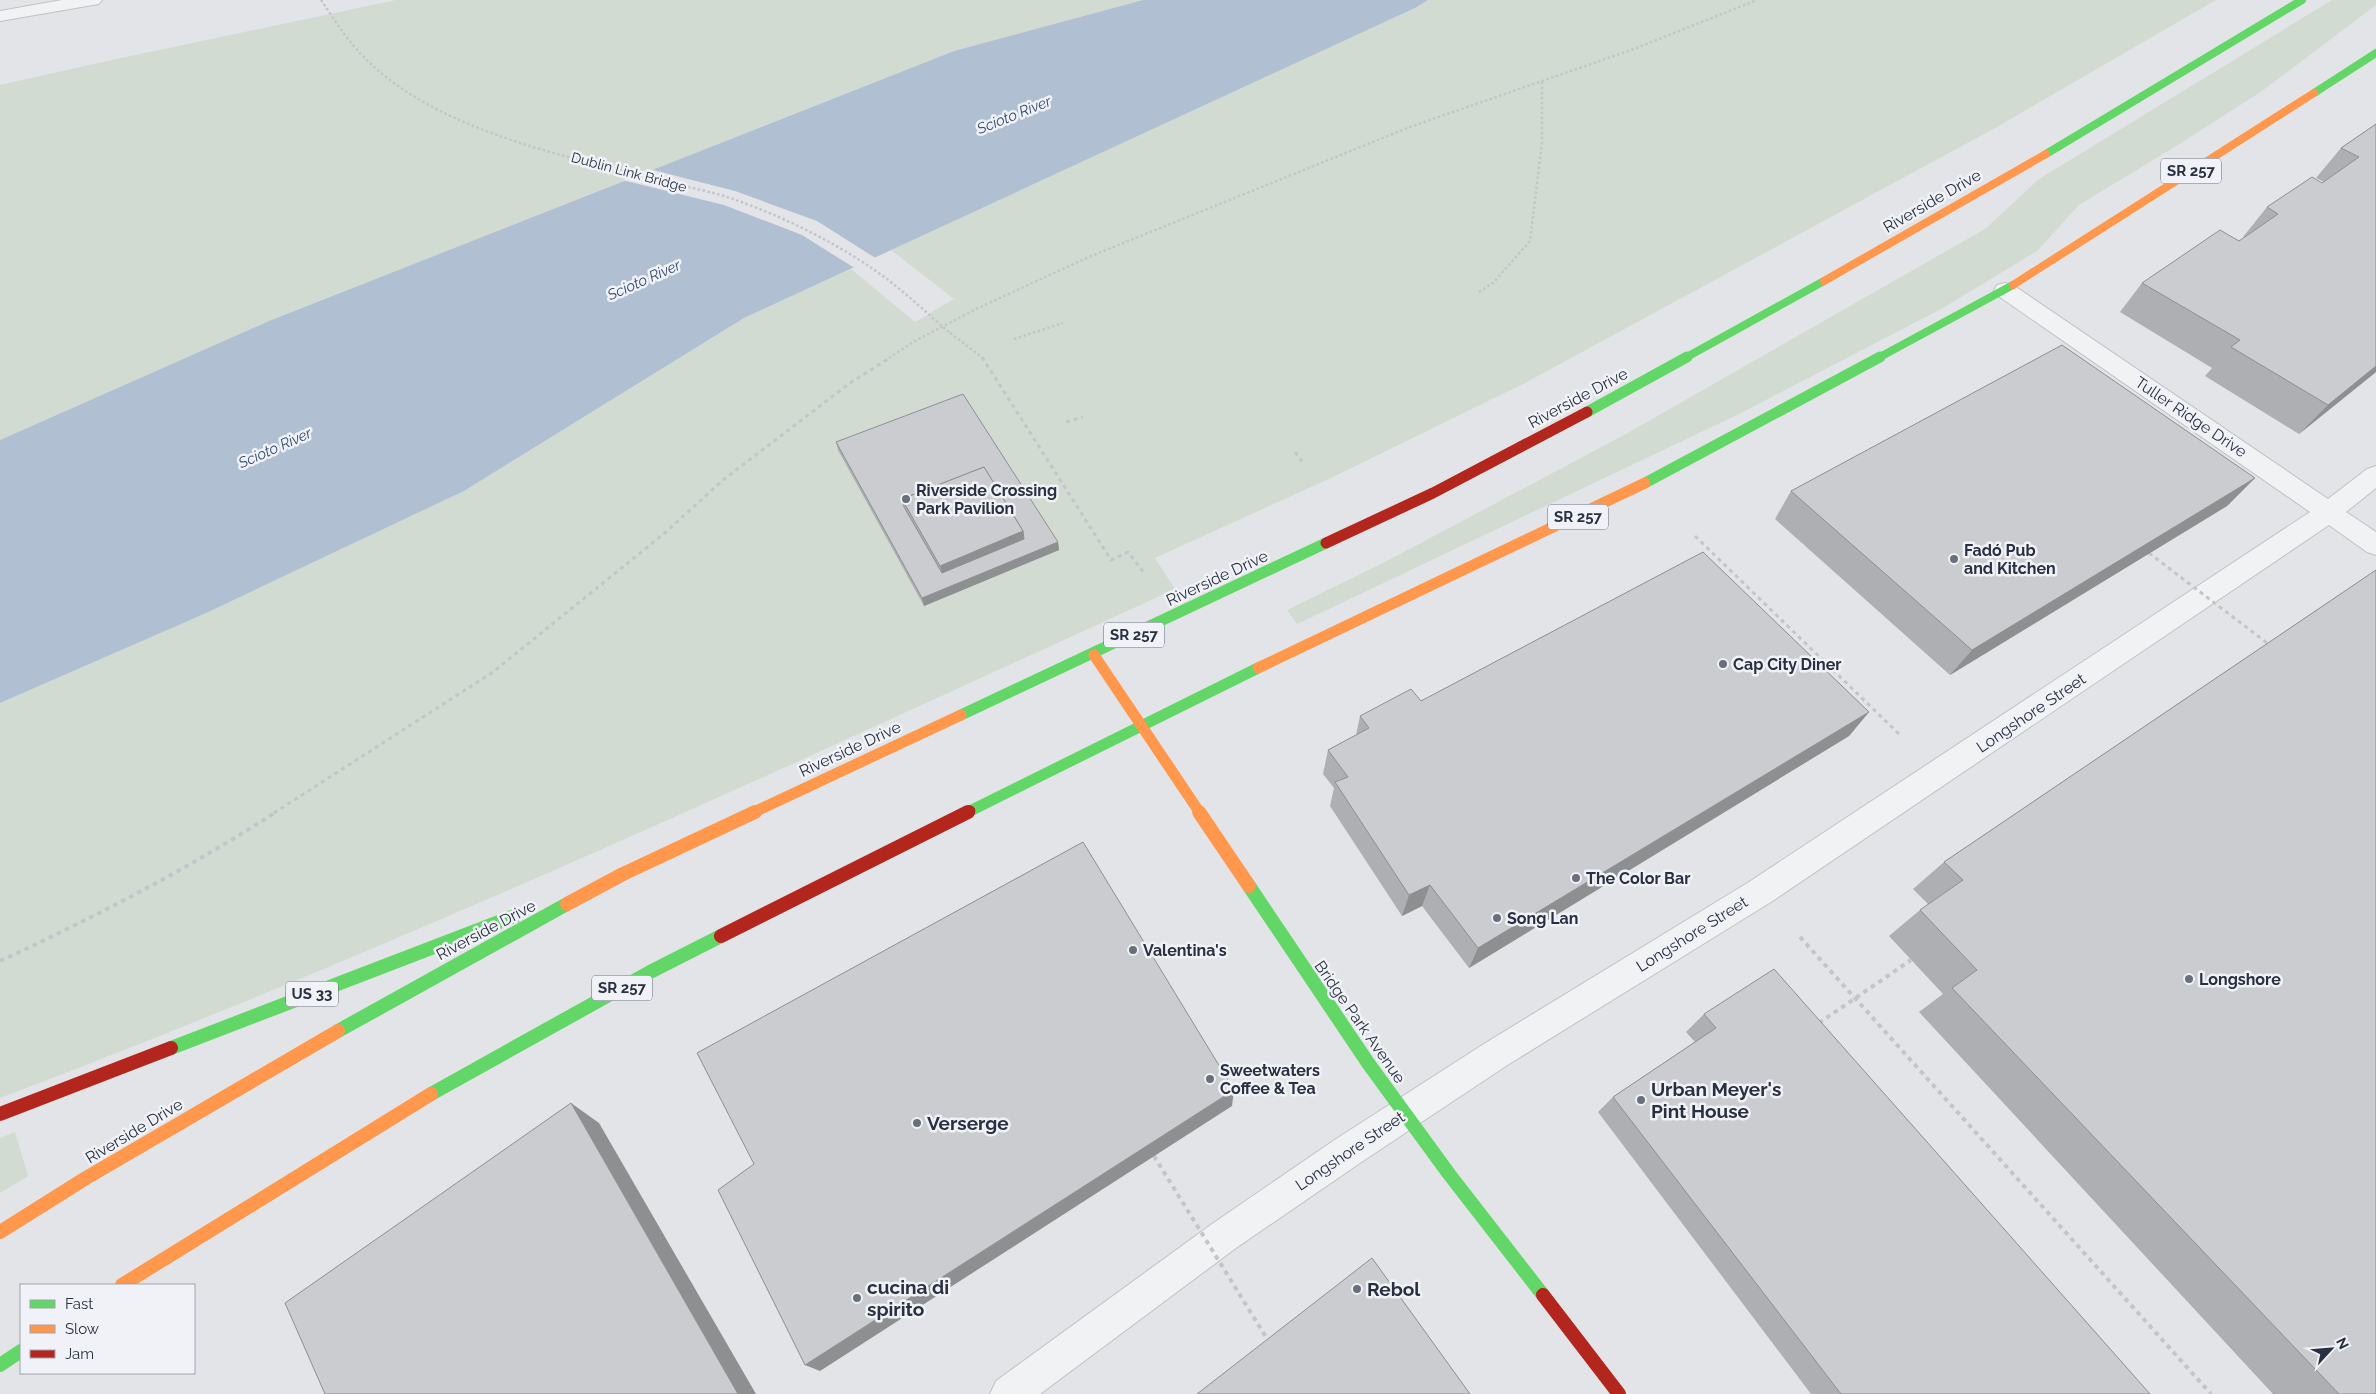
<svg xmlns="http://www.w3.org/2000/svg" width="2376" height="1394" viewBox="0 0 2376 1394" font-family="Raleway,sans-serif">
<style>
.green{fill:#d2dbd2}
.water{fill:#b0bfd2}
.pier{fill:#e2e4e7}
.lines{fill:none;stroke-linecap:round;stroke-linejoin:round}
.street-casing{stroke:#c0c2c5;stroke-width:2}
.path-far2{stroke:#c4c5ca;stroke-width:2.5;stroke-dasharray:2.5 2.5;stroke-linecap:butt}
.path-far1{stroke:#c4c5ca;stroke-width:3;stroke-dasharray:4 4;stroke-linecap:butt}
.path{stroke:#c4c5ca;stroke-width:4;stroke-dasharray:4.5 4.5;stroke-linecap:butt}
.street{fill:#f1f2f4;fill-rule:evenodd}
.fast-far2{stroke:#63d668;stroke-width:8}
.fast-far1{stroke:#63d668;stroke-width:11}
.fast{stroke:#63d668;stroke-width:14}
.slow-far2{stroke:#ff974d;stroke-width:8}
.slow-far1{stroke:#ff974d;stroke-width:11}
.slow{stroke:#ff974d;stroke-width:14}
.jam-far1{stroke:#b3261e;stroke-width:11}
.jam{stroke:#b3261e;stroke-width:14}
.path-bridge-far2{stroke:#c4c5ca;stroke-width:2.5;stroke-dasharray:2.5 2.5;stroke-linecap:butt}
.path-bridge-far1{stroke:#c4c5ca;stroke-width:3;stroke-dasharray:4 4;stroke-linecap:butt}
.path-bridge{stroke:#c4c5ca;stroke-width:4;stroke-dasharray:4.5 4.5;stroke-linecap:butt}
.wall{fill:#aeafb2}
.shaded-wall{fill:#8d8f91}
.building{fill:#cacccf;stroke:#8d8f91;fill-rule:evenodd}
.poi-dot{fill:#696f7b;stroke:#f0f2f7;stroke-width:2}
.labels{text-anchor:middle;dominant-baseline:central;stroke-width:5;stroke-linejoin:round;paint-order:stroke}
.far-street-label{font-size:14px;fill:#283041;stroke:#f0f2f7}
.far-water-label{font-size:15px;font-style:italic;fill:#324d75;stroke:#f0f2f7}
.shield{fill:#f0f2f7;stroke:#646a78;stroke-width:1}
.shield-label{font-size:15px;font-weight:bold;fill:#283041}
.street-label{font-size:16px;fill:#283041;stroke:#f0f2f7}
.poi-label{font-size:16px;font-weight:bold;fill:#283041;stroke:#f0f2f7;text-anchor:start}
.near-poi-label{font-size:19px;font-weight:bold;fill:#283041;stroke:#f0f2f7;text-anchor:start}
</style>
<rect width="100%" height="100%" fill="#e2e4e7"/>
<g class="green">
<polygon points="396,0 1143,0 954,51 269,321 0,440 0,85 93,64"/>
<path d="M1428,0H2216L1995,128L1525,383L1331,478L1155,558L1175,589C787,767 400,947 0,1098V703L204,614L464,491L744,318L851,269L915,322L954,299L891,250L1415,8Z"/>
<polygon points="2332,0 2376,0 2376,5 2262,91 2181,143 2079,205 2037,251 1943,308 1737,415 1312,617 1297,624 1287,610 1387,561 1624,435 1985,229 2039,179"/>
<polygon points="15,1132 28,1176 0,1193 0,1138"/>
</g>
<polygon class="water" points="1143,0 1428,0 1415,8 744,318 464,491 204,614 0,703 0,440 269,321 954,51"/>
<polygon class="pier" points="649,169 735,191 817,221 877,259 856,269 802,235 724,205 622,180"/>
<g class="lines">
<defs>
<g id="street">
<polygon points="62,0 102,0 99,4 93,5 0,21 0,11"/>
<polygon points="2005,283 2013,285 2328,499 2367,469 2376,466 2376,488 2346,512 2376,532 2376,555 2367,552 2329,525 1771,902 1509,1064 1360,1163 1236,1248 1040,1394 990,1394 996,1381 1212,1224 1336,1139 1487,1042 1749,882 2310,512 1997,295 1994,290 1997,285"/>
</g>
</defs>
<use href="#street" class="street-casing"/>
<g class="path-far2">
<polyline points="1479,292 1493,283 1530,241 1542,143 1542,81"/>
<polyline points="950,333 983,358"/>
<polyline points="1014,339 1063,323"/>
<polyline points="889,358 913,342 976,309 1091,256 1410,127 1634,49 1757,0"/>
</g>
<g class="path-far1">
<polyline points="982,357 1111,560 1128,552 1145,574"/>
<polyline points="1066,422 1083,417"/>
<polyline points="1295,452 1303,463"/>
<polyline points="1695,536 1901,736"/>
<polyline points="274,813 493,672 666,532 723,480 850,383 891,357"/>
</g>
<g class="path">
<polyline points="1800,937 2211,1394"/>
<path d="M0,961C95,917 188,869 276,812"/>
</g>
<use href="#street" class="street"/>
<g class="fast-far2">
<polyline points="2314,93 2376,53"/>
<polyline points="2046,154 2302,0"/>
<polyline points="1685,358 1824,281"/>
<polyline points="1878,358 2013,285"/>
</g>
<g class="fast-far1">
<polyline points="1587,412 1687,357"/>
<polyline points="1645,483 1880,357"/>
<polyline points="961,715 1326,543"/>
<polyline points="970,811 1258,668"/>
</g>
<g class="fast">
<polyline points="1249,886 1368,1063 1449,1174 1543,1295"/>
<polyline points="338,1031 567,904"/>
<polyline points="171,1048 517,915"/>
<polyline points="431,1094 650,972 721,936"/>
<polyline points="0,1365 21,1351"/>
</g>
<g class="slow-far2">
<polyline points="1824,281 2046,154"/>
<polyline points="2013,285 2314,93"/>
</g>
<g class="slow-far1">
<polyline points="1094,655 1200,813"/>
<polyline points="1258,668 1645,483"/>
<polyline points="752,813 961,715"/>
</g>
<g class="slow">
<polyline points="1199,812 1249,886"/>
<polyline points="567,904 623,874 755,812"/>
<polyline points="0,1232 86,1178 338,1031"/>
<polyline points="122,1285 431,1094"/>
</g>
<g class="jam-far1">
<polyline points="1326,543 1433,493 1587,412"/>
<polyline points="965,813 970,811"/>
</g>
<g class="jam">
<polyline points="721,936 968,812"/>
<polyline points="0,1114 171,1048"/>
<polyline points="1543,1295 1619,1394"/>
</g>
<path class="path-bridge-far2" d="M321,0C330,13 339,28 349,40C419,130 567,156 671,183C692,188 713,192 733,199C787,218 841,245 887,279C909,296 929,315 950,333"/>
<polyline class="path-bridge-far1" points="2149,553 2271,646"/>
<g class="path-bridge">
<polyline points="1819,1023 1911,960"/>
<polyline points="1154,1156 1269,1342"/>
</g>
</g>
<g class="wall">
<polygon points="2376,124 2376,372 2299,434 2205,376 2212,368 2120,312 2142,283 2239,241 2244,238 2243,237 2267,207 2324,182 2316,178 2341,148"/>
<polygon points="836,442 1058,542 1059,550 924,606 838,450"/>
<polygon points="2255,478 2227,506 1950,675 1775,519 1791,491"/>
<polygon points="2376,570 2376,1394 2273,1394 1919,1012 1943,994 1889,936 1920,910 1928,904 1913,889 1944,862"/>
<polygon points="1421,701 1869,712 1849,736 1469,968 1422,906 1402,916 1330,806 1334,788 1323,774 1328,750 1356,735 1360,716"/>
<polygon points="1704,1014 2150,1394 1811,1394 1598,1112 1613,1097 1695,1042 1686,1032"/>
</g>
<g class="shaded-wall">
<polygon points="2376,366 2376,372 2299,434 2328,405"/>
<polygon points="2255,478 2227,506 1950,675 1972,650"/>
<polygon points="1023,531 1026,546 944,580 940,566"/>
<polygon points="1058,542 1059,550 924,606 922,598"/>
<polygon points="1869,712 1849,736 1469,968 1478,948"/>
<polygon points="1430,885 1422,906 1402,916 1409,895"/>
<polygon points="1234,1090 1232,1106 820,1371 805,1365"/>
<polygon points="571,1103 599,1123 756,1394 738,1394"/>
</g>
<g class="building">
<polygon points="2376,124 2376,366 2328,405 2231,347 2240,340 2142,283 2220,230 2239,241 2278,214 2267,207 2312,177 2322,183 2359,157 2341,148"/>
<polygon points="2062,345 2255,478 1972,650 1791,491"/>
<path d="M963,394L1058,542L922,598L836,442ZM984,467L1023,531L1024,539L942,573L904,507L902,499Z"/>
<polygon points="984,467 1023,531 940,566 902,499"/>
<polygon points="1703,552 1869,712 1478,948 1430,885 1409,895 1335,782 1348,777 1328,750 1369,728 1360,716 1411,689 1421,701"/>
<polygon points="2376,570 2376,1394 2339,1394 1952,988 1977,970 1920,910 1963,880 1944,862"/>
<polygon points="1083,842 1234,1090 805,1365 718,1190 754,1164 697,1053"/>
<polygon points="1774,969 2150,1394 1841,1394 1613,1097 1716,1028 1704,1014"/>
<polygon points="571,1103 738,1394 325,1394 285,1303"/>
<polygon points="1372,1258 1470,1394 1197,1394"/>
</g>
<g class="poi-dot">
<circle cx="906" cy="499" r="5"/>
<circle cx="1954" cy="559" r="5"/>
<circle cx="1723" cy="664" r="5"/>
<circle cx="1576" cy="878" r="5"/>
<circle cx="1497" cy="918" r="5"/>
<circle cx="1133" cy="950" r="5"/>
<circle cx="2189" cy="979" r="5"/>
<circle cx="1210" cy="1079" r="5"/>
<circle cx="1641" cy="1100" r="5"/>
<circle cx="917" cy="1123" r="5"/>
<circle cx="1357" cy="1289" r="5"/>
<circle cx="857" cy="1298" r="5"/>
</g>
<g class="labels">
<g class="far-street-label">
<text transform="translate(629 172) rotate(15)">Dublin Link Bridge</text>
</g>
<g class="far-water-label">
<text transform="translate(1014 115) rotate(-22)">Scioto River</text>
<text transform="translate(644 280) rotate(-24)">Scioto River</text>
<text transform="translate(275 448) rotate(-24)">Scioto River</text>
</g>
<g class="shield">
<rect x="2161" y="158.5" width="60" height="25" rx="4"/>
<rect x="1548" y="504.5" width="60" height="25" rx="4"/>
<rect x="1104" y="622.5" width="60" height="25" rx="4"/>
<rect x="592" y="975.5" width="60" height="25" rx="4"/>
<rect x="286" y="981.5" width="52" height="25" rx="4"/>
</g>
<g class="shield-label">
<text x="2191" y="171">SR 257</text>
<text x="1578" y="517">SR 257</text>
<text x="1134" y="635">SR 257</text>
<text x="622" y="988">SR 257</text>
<text x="312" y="994">US 33</text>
</g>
<g class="street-label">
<text transform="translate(1932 201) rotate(-30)">Riverside Drive</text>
<text transform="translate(1578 398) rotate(-28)">Riverside Drive</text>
<text transform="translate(2191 417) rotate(34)">Tuller Ridge Drive</text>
<text transform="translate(1217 578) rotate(-25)">Riverside Drive</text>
<text transform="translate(2031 713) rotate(-34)">Longshore Street</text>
<text transform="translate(850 749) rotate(-25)">Riverside Drive</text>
<text transform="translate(486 930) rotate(-28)">Riverside Drive</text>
<text transform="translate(1692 934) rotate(-32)">Longshore Street</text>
<text transform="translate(1360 1022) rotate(55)">Bridge Park Avenue</text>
<text transform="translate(134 1131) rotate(-31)">Riverside Drive</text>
<text transform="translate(1350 1151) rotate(-34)">Longshore Street</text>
</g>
<g class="poi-label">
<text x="916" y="490">Riverside Crossing<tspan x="916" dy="18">Park Pavilion</tspan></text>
<text x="1964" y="550">Fadó Pub<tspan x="1964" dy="18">and Kitchen</tspan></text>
<text x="1733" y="664">Cap City Diner</text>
<text x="1586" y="878">The Color Bar</text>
<text x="1507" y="918">Song Lan</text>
<text x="1143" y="950">Valentina's</text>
<text x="2199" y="979">Longshore</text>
<text x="1220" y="1070">Sweetwaters<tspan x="1220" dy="18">Coffee &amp; Tea</tspan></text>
</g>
<g class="near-poi-label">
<text x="1651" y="1089">Urban Meyer's<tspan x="1651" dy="22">Pint House</tspan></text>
<text x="927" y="1123">Verserge</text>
<text x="867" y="1287">cucina di<tspan x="867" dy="22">spirito</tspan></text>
<text x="1367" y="1289">Rebol</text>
</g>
</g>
<rect x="20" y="1284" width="175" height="90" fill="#f0f2f7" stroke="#a0a4ae"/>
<rect x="30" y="1300" width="25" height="8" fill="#63d668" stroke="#a0a4ae"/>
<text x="65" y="1309" font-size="15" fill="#283041">Fast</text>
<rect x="30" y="1325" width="25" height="8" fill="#ff974d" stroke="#a0a4ae"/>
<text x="65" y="1334" font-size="15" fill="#283041">Slow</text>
<rect x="30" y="1350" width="25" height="8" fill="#b3261e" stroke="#a0a4ae"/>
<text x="65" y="1359" font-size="15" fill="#283041">Jam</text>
<g transform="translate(2331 1349) rotate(64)" stroke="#f0f2f7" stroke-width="4" paint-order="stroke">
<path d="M0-4L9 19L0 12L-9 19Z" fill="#283041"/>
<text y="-8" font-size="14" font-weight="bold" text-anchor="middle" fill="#283041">N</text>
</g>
</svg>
